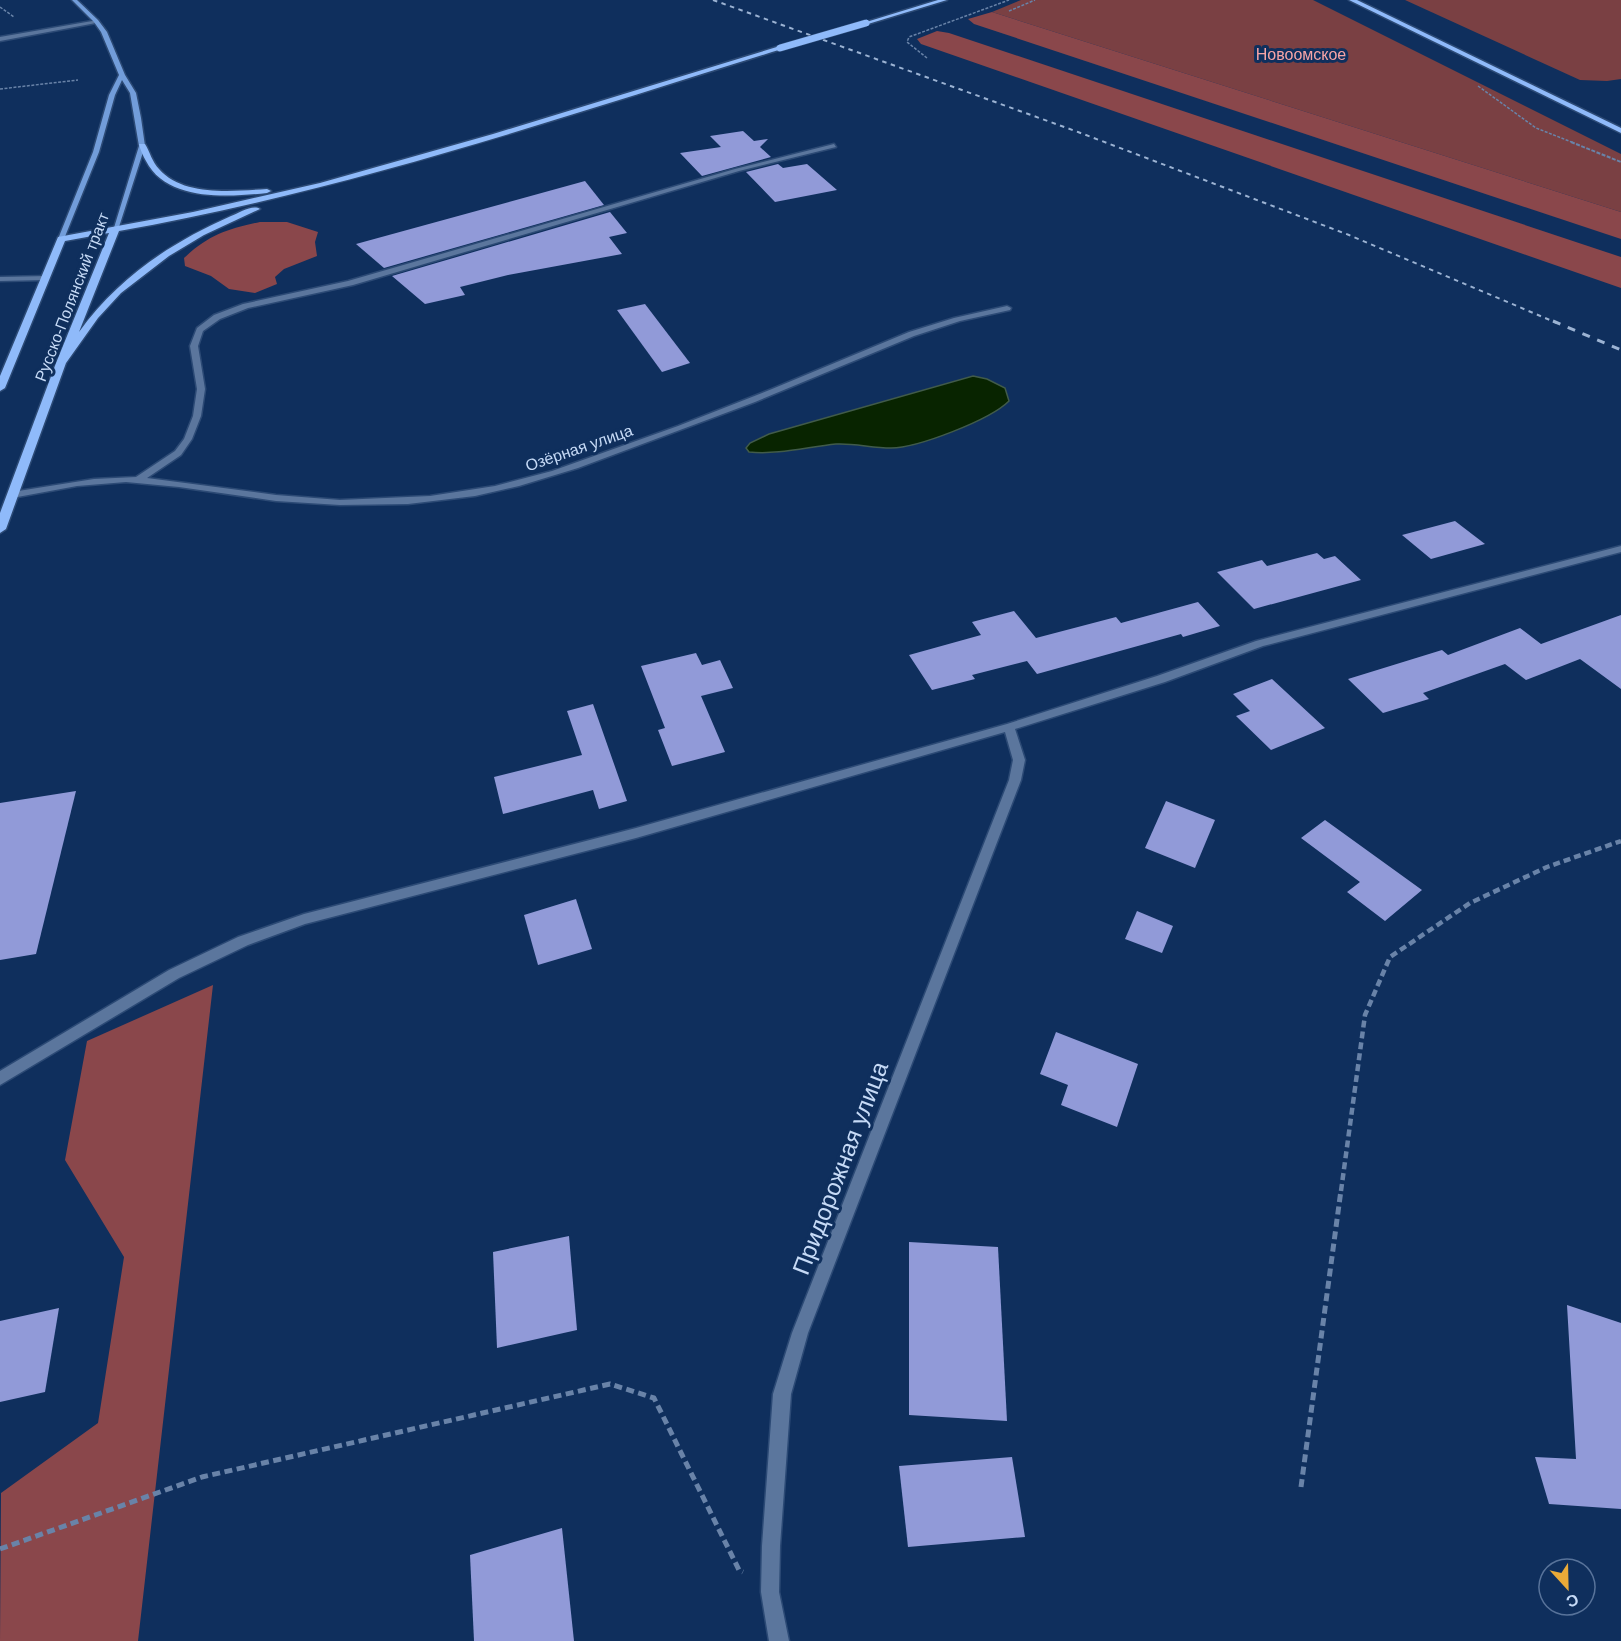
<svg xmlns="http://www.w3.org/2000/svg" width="1621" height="1641" viewBox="0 0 1621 1641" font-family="Helvetica,sans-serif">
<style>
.green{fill:#7a4043}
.forest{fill:#8a474b}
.water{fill:#082400;stroke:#415b4a;stroke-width:1.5}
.building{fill:#919ad8}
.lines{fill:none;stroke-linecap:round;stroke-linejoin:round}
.service-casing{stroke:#2c4a75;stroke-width:3}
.minor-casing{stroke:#2c4a75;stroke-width:3}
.secondary-casing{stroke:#2c4a75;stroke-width:3}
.primary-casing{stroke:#2c4a75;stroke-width:3}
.path-far3{stroke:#6983a8;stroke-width:1.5;stroke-dasharray:3 1.5;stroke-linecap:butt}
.path-far2{stroke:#6983a8;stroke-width:2;stroke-dasharray:4 1.5;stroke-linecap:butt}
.path-far1{stroke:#6983a8;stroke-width:4.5;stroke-dasharray:7 4;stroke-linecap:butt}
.path{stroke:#6983a8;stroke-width:5;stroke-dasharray:8 4.5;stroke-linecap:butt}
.service{fill:#5b769d;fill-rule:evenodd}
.minor{fill:#5b769d;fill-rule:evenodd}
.secondary{fill:#729dda;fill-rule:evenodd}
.primary{fill:#8fbafa;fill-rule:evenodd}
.rail-far1{stroke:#9cb3d3;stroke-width:2;stroke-dasharray:4.5 4.5;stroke-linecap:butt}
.rail{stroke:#9cb3d3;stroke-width:3;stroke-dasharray:8 8;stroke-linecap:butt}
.primary-bridge-casing{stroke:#2c4a75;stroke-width:8;stroke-linecap:butt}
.primary-bridge{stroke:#8fbafa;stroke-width:7}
.labels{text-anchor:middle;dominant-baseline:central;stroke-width:6;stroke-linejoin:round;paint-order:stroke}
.far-park-label{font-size:16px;fill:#f6a4a6;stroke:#0f2f5d}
.far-street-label{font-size:16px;fill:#c6daf6;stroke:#0f2f5d}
.near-street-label{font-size:24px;fill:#c6daf6;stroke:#0f2f5d}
</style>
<rect width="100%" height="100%" fill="#0f2f5d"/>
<g class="green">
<polygon points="1021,0 1313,0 1621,154 1621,212 992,12"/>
<polygon points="1405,0 1621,0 1621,79 1607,81 1580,80"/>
</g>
<g class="forest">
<polygon points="992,12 1621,212 1621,239 974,24 968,19"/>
<polygon points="937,31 949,33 1621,257 1621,288 921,44 917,39"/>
<path d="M260,222H287L318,232L315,242L317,256L284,269L275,277L277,284L255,293L229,289L211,276L185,266L184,258C209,235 227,229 260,222Z"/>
<polygon points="213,985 138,1641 0,1641 1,1493 98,1423 124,1257 65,1160 87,1041"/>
</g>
<path class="water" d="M973,376L987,379L1005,388L1009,401C990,420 917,448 891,448C872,448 854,443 836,444C807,447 778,455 749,452L746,448L750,443L769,434Z"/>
<g class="building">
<polygon points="743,131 754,141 768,139 760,147 771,157 702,176 680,153 721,147 710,136"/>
<polygon points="778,164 783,168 807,164 837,190 775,202 746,172"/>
<polygon points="585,181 604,205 384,268 356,244"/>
<polygon points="610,212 627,233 609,237 622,254 508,275 460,287 465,295 425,304 392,276"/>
<polygon points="645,304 690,363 662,372 617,310"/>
<polygon points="1455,521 1485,544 1431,559 1402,535"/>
<polygon points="1317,553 1324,559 1335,556 1361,580 1254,609 1217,572 1262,560 1267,566"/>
<polygon points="1198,602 1220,626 1183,637 1181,634 1037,674 1027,661 972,675 975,679 932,690 909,655 981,635 972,622 1014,611 1036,638 1116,617 1121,623"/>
<polygon points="1621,615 1621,689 1580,659 1526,680 1505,664 1423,693 1429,699 1383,713 1348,679 1442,650 1448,655 1520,628 1541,644"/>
<polygon points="696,653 702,665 720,660 733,688 701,696 725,752 672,766 658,730 665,728 641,666"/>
<polygon points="1272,679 1325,728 1271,750 1236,716 1250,711 1233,694"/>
<polygon points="593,704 627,801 599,809 593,790 503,814 494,777 582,755 567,711"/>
<polygon points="76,791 36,954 0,960 0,803"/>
<polygon points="1166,801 1215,820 1195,868 1145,848"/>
<polygon points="1325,820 1422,890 1385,921 1347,892 1360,882 1301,838"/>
<polygon points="576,899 592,949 538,965 524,915"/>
<polygon points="1137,911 1173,926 1162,953 1125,939"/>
<polygon points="1056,1032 1138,1064 1117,1127 1061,1105 1068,1085 1040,1074"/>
<polygon points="569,1236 577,1330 497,1348 493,1252"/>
<polygon points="909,1242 998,1247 1007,1421 909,1415"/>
<polygon points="1567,1305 1621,1323 1621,1509 1549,1504 1535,1457 1576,1459"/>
<polygon points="59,1308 45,1392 0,1402 0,1321"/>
<polygon points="1012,1457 1025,1537 908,1547 899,1466"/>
<polygon points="562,1528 574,1641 474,1641 470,1555"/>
</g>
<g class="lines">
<defs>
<g id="service">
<polygon points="98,20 96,23 0,41 0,37"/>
<polygon points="48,276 48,280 45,280 0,281 0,277"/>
</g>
<g id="minor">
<polygon points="834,144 836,147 739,171 353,285 248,308 220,319 203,331 198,346 205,389 201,416 192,439 181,455 147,478 276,495 340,500 430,496 495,486 552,471 678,426 772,389 909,332 954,318 1007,306 1011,308 1010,310 960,321 914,336 755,402 578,468 519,486 475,496 408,504 340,505 276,501 179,487 126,482 77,486 12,498 7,495 12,492 94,479 136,477 175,451 184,439 193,416 197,389 190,346 197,328 214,315 243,304 348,281 735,169"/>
<polygon points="1621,546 1621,552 1263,646 1165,682 1015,729 1025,760 1021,780 808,1333 791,1394 780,1546 779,1592 789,1641 769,1641 761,1592 762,1546 773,1394 792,1333 1009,780 1013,760 1005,732 636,838 305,924 248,945 179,978 0,1085 0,1071 169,970 238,937 304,914 636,828 1007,724 1157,676 1256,641"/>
</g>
<polygon id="secondary" points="72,0 77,0 98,20 107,32 125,75 136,93 141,118 145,146 118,230 113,231 139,146 130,93 122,80 115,95 99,152 64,239 61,241 58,239 93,152 109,95 119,75 101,32 94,22"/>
<g id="primary">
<polygon points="938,0 947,0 868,24 863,23"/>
<polygon points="1349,0 1357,0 1621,128 1621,133"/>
<path d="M780,46L782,49C563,117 345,191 119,231L79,332C118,278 170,243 231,216C239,213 253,204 260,209L204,235L169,256L121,293L98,318L66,363L6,529L0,533V513L56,363L109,233L65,241L5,388L0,391V376L58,237L193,212L320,183L493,134Z"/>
<path d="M139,144H145C150,152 152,162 159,169C183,197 234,191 267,189L271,191L267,193C229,197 167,202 146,161C143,156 140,149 139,144Z"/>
</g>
</defs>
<use href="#service" class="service-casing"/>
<use href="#minor" class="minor-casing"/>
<use href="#secondary" class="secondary-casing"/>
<use href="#primary" class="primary-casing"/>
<g class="path-far3">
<polyline points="0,7 14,17"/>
<polyline points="1009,11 1035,0"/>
<polyline points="927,58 907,42 909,37 1009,0"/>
<polyline points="1478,86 1536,128 1574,143"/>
<polyline points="0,89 78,80"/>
</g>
<polyline class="path-far2" points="1571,142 1621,162"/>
<polyline class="path-far1" points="1341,1191 1365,1015 1390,957 1470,903 1547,867 1621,841"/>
<g class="path">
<polyline points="1301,1487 1341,1190"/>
<polyline points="0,1549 202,1477 610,1384 654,1398 739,1570 743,1572"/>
</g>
<use href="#service" class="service"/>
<use href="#minor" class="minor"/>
<use href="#secondary" class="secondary"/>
<use href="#primary" class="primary"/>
<polyline class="rail-far1" points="713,0 1078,132 1349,235 1557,323"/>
<polyline class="rail" points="1553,321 1621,350"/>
<defs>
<polyline id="primary-bridge" points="780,48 866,23"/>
</defs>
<use href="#primary-bridge" class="primary-bridge-casing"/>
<use href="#primary-bridge" class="primary-bridge"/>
</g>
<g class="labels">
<g class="far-park-label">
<text x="1301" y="54">Новоомское</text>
</g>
<g class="far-street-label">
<text transform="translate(72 297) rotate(-69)">Русско-Полянский тракт</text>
<text transform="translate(579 448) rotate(-19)">Озёрная улица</text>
</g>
<g class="near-street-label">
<text transform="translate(840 1168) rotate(-69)">Придорожная улица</text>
</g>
</g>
<g transform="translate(1567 1587) rotate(158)"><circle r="28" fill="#0f2f5d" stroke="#58739a" stroke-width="1.5"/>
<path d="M0-4.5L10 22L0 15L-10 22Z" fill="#eaaa38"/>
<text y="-9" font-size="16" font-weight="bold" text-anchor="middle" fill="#c6daf6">С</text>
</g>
</svg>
